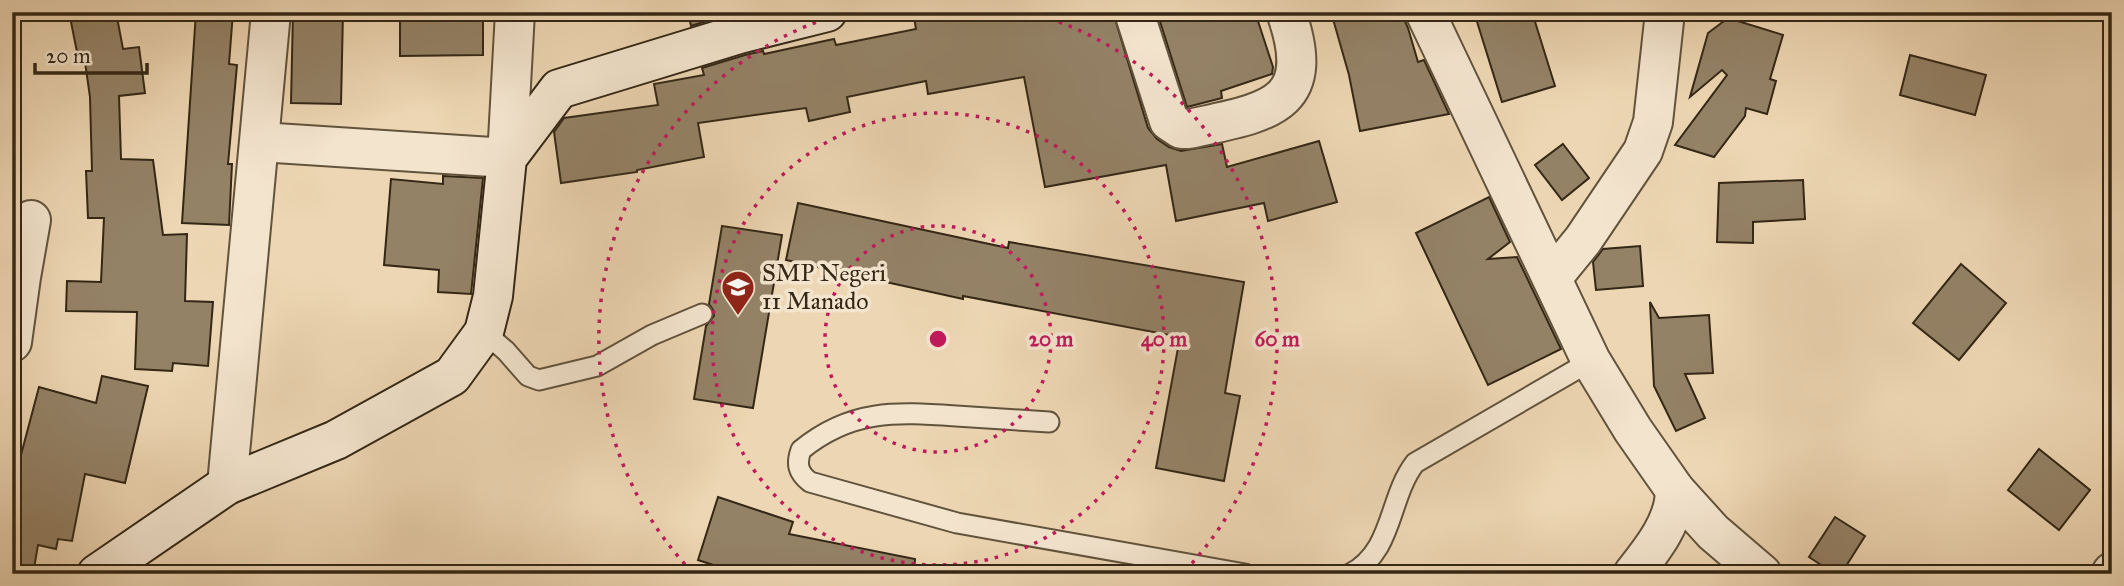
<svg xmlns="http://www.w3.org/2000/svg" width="2124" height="586" viewBox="0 0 2124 586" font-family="'IM FELL Great Primer',serif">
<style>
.building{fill:#948267;stroke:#342715;stroke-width:2}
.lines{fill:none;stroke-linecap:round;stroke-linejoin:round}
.lane-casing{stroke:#62533c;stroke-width:23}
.street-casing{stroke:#62533c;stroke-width:42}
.secondary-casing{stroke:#342715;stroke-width:42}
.lane{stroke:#f3e4ce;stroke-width:19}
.street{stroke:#f3e4ce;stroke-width:38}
.secondary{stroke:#f3e4ce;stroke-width:38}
.ring{fill:none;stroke:#c2185b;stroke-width:3.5;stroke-dasharray:3.5 7}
.labels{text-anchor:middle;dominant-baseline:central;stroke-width:7;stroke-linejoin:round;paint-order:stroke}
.poi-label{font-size:24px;fill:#342715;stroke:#f3e4ce;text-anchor:start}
.centre{fill:#c2185b;stroke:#f3e4ce;stroke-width:3.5}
.ring-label{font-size:21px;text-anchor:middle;font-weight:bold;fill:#c2185b;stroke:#f3e4ce;stroke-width:7;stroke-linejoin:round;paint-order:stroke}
</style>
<rect width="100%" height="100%" fill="#edd6b3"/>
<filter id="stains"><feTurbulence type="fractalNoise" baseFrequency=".00286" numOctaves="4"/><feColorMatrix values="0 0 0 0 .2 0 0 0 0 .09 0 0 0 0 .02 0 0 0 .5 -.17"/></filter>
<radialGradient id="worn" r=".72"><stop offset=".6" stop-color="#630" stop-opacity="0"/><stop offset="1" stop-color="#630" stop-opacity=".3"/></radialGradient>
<g class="building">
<polygon points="69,12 116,12 123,49 139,47 145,93 119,96 121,159 153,160 163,235 187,234 185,301 213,302 208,366 173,363 172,371 135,369 137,312 66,311 67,281 101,282 104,218 88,218 86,171 92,171 90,97 84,55 78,57"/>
<polygon points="196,12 233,12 229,64 237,65 228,164 232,164 229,225 182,223"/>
<polygon points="293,12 343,12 341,104 291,103"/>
<polygon points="483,12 483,55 400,56 400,13"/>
<polygon points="688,12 736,12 691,26"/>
<polygon points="913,12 1113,12 1148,128 1157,139 1169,147 1181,151 1222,144 1227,167 1319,141 1337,202 1268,221 1264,203 1176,221 1166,165 1045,187 1024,77 928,94 926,81 847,97 850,112 809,121 806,108 698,123 704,157 637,170 637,172 561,183 554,132 564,118 658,105 654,84 704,75 702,68 745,55 763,51 764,54 834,39 836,45 916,29"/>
<polygon points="1157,12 1255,12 1273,67 1272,74 1221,91 1222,98 1187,107"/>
<polygon points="1331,12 1401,12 1408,28 1418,62 1424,60 1449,114 1360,131 1349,75"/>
<polygon points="1474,12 1532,12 1555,86 1502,102"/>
<polygon points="1728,18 1783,35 1770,79 1776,81 1767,114 1746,108 1745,116 1714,157 1675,145 1727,75 1722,70 1690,97 1708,33"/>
<polygon points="1910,55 1986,75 1975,115 1900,95"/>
<polygon points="1563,144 1589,178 1562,200 1535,165"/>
<polygon points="443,176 483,178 471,294 438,292 439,270 384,265 391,179 443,184"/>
<polygon points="1803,180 1805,219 1753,222 1753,243 1717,242 1719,183"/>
<polygon points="1489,197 1510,242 1488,259 1517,257 1561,349 1488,385 1416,233"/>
<polygon points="798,203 1008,248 1009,242 1244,282 1225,393 1240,396 1224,481 1156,468 1180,337 963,296 963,299 786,260"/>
<polygon points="722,226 782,235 753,408 694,399 706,326 714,316 713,310 709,304"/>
<polygon points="1640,246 1643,286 1596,290 1593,262 1603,249"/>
<polygon points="1961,264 2006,303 1959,360 1913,323"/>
<polygon points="1650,302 1659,318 1709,315 1713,373 1685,374 1705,418 1676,431 1654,386"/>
<polygon points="102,376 148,386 125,483 85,474 72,541 58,539 56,549 38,545 33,574 12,574 12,489 39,387 96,403"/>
<polygon points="2039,449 2090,490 2059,530 2008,490"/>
<polygon points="718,497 793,522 789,534 915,559 914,574 741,574 698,560"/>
<polygon points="1835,517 1865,536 1841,574 1835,574 1809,557"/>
</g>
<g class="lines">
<defs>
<g id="lane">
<polyline points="484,332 506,351 528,376 539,380 597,366 652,335 702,314"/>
<path d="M1049,422C1018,420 987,418 956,416C896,412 851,409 801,450C796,464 798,473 810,482L957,523L1245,574"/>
<path d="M1350,574C1394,551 1388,498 1415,463L1591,361"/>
</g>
<g id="street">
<path d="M1134,12L1169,121L1181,129H1189C1266,112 1320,108 1286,12"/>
<polyline points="1425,12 1591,361 1633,430 1675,490 1713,532 1762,574"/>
<polyline points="260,142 507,158 515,12"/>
<polyline points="1552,278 1583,240 1643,151 1653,122 1665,12"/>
<polyline points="12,342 21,277 31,220"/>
<polyline points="227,485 271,12"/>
<path d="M1633,574C1652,550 1675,522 1675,490"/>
<polyline points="2111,574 2112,572"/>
</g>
<polyline id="secondary" points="97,574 227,485 336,440 452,376 484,332 493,296 507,158 559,89 739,34 827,12"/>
</defs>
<use href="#lane" class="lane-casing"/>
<use href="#street" class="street-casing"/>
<use href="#secondary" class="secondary-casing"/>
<use href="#lane" class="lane"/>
<use href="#street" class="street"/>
<use href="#secondary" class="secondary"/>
</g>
<g class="ring">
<circle cx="938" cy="339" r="113"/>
<circle cx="938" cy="339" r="226"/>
<path d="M692 572A339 339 0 0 1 847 12M1029 12A339 339 0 0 1 1184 572"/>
</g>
<defs>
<symbol id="school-pin" viewBox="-11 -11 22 30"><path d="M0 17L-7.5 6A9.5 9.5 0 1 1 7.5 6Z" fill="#8f2418" stroke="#f3e4ce"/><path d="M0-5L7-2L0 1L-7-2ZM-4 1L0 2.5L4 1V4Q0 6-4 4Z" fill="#fff"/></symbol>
</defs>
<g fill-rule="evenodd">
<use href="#school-pin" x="719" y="268" width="38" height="52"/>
</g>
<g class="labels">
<g class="poi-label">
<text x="762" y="273">SMP Negeri<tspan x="762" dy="28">11 Manado</tspan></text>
</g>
</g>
<circle cx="938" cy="339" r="10" class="centre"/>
<g class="ring-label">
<text x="1051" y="346">20 m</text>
<text x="1164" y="346">40 m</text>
<text x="1277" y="346">60 m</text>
</g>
<rect width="2124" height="586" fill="none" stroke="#edd6b3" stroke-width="42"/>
<rect x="14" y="14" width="2096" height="558" fill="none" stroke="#342715" stroke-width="3.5"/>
<rect x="21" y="21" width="2082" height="544" fill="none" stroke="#342715" stroke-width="2"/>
<path d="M35 63v10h112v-10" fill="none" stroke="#342715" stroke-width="3.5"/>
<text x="46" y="63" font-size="21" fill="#342715" stroke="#f3e4ce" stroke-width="5" paint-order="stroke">20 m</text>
<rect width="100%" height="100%" filter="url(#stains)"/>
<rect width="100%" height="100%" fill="url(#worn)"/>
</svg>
